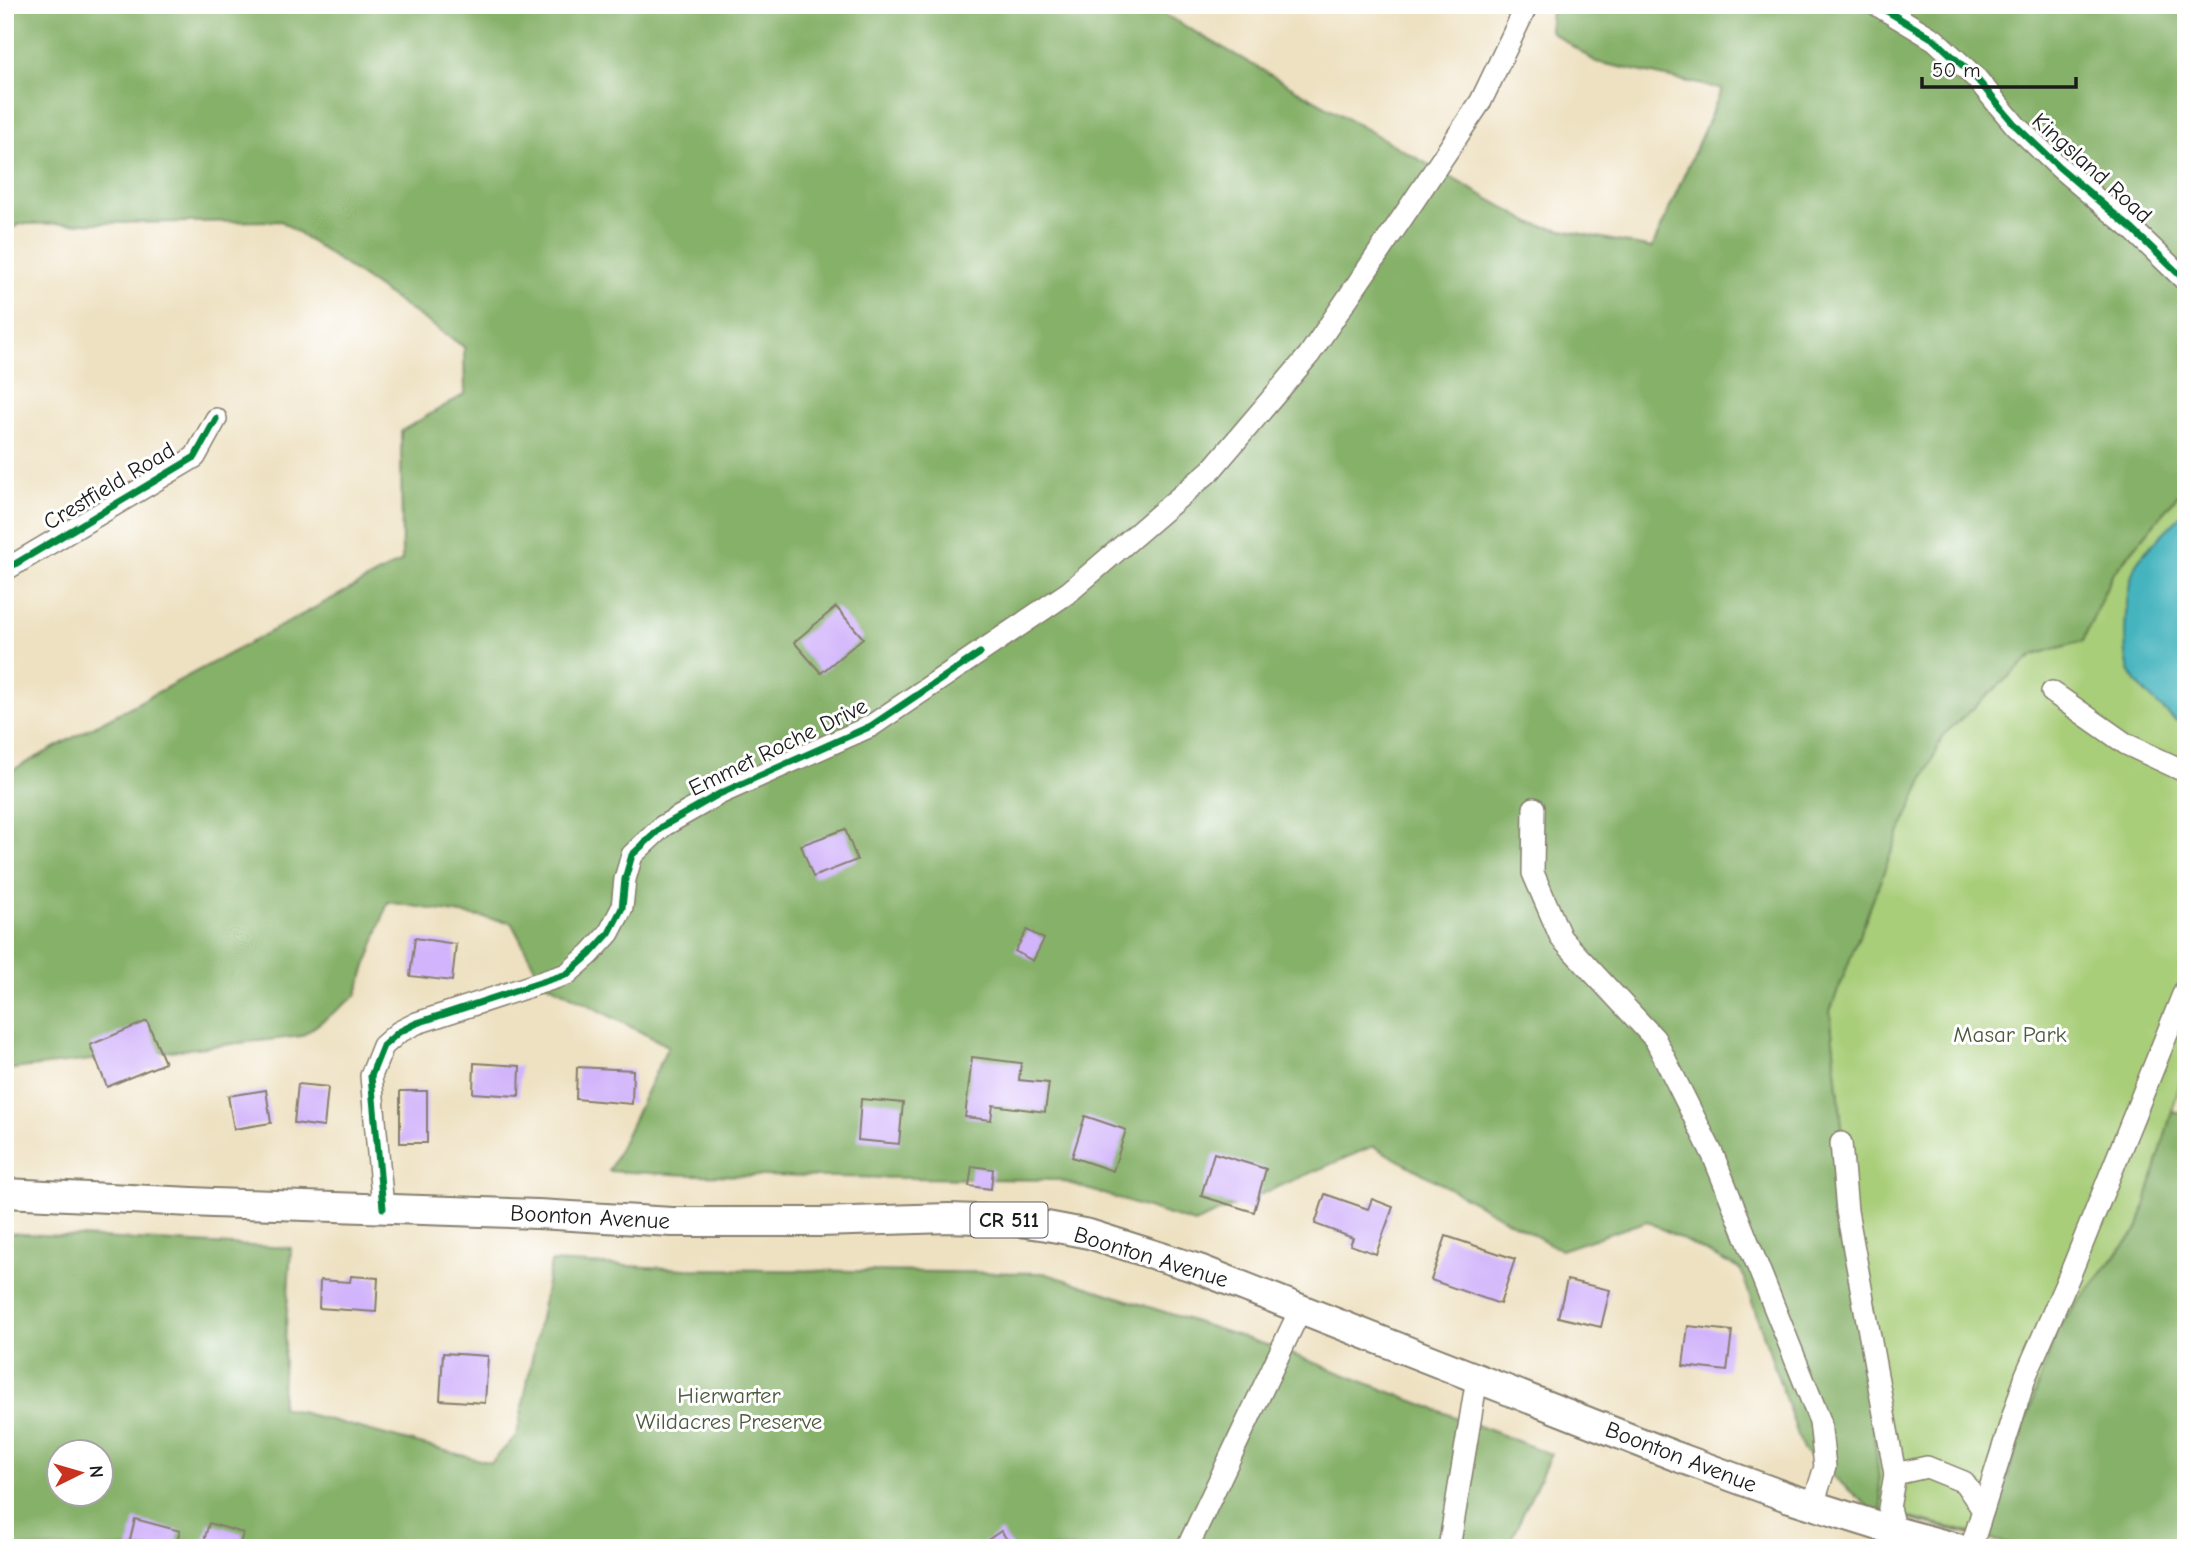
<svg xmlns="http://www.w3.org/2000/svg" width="2191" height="1553" viewBox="0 0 2191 1553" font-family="'Comic Neue',sans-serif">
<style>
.green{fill:#a9ce79;stroke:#62754a;stroke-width:2}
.forest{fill:#86b169;stroke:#516642;stroke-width:2;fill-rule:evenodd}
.water{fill:#44b4be;stroke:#30686d;stroke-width:2}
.building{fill:#d1b4fb}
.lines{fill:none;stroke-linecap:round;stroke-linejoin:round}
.minor-casing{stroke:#857e6e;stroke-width:24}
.major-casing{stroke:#857e6e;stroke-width:32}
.minor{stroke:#fff;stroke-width:21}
.major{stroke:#fff;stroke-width:28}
.cycleway-casing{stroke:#fff;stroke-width:11}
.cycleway{stroke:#00873e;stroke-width:7}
.labels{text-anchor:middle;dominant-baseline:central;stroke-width:6;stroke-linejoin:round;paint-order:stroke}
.shield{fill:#fff;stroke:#606060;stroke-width:2}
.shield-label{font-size:21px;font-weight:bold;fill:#1c1c1c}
.street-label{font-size:23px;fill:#1c1c1c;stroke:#fff}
.park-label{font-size:23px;fill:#4d5a3d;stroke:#fff}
</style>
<rect width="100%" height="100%" fill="#fff"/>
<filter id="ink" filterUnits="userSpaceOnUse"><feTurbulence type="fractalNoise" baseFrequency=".0143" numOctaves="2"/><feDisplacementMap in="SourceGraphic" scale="14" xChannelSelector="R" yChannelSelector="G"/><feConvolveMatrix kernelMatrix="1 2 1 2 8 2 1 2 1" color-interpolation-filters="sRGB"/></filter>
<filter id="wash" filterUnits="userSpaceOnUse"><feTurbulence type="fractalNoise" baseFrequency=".00686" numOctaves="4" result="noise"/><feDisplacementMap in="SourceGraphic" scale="28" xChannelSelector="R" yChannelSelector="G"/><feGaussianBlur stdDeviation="1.57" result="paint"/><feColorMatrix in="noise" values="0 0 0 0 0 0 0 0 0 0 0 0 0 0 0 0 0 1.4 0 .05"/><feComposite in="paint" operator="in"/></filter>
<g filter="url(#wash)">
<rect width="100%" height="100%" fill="#eee1c1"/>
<polygon class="green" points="2186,485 2185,1066 2139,1227 2057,1329 1987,1538 1882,1511 1830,1011 1895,843 1943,735 2033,655 2083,641 2112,575"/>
<g class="forest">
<polygon points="5,5 1148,5 1533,224 1652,248 1722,89 1596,62 1550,31 1551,5 2186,5 2186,485 2112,575 2083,641 2033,655 1943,735 1895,843 1830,1011 1882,1511 1987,1537 2057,1329 2139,1227 2172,1111 2186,1114 2186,1548 2022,1548 1872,1510 1803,1450 1741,1270 1647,1221 1561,1250 1373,1146 1194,1223 1059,1180 691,1175 609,1171 668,1046 542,981 511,922 388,902 356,996 302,1036 5,1070 5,774 402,561 401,431 465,394 464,347 281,221 20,224 5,232"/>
<path d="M5,1233L291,1248L281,1407L491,1463L517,1435L551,1262L687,1269L1044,1273L1276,1348L1551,1454L1507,1548H5ZM60,1452H102V1494H60Z"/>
</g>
<path class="water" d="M2186,510V720L2176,721C2159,706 2142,692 2131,674C2120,656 2126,578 2137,562C2150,544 2171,526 2186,510Z"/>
<g id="blocks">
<g class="building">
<polygon points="836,607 863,638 821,673 794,642"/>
<polygon points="845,829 857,860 813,877 801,845"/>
<polygon points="1027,930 1044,939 1033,961 1015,951"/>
<polygon points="415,938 456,944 452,981 410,976"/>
<polygon points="147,1021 165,1063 107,1087 90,1045"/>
<polygon points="972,1057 1021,1063 1019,1080 1049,1083 1045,1112 993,1105 991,1120 965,1117"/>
<polygon points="474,1063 520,1066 519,1096 473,1093"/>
<polygon points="577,1067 633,1070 632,1104 576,1099"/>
<polygon points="298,1084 328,1087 324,1127 294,1123"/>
<polygon points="266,1090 271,1123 234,1129 228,1096"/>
<rect x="400" y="1091" width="27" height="52"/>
<polygon points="861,1099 903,1103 899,1144 858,1140"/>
<polygon points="1085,1116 1126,1130 1113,1171 1072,1157"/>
<polygon points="1214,1153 1266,1169 1254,1212 1201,1196"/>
<polygon points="972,1166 993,1169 991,1189 969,1186"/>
<polygon points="1325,1194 1368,1209 1372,1199 1393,1207 1376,1254 1350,1245 1353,1238 1315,1224"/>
<polygon points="1446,1236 1515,1259 1500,1304 1431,1280"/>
<polygon points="351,1276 378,1278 376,1312 319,1308 320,1280 350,1282"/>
<polygon points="1567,1280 1610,1290 1601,1327 1558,1317"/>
<polygon points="1688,1326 1732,1331 1727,1371 1683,1366"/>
<polygon points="443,1353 488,1356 485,1403 440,1400"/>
<polygon points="135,1519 180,1531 176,1544 188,1548 128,1548"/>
<polygon points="209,1523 243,1533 239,1548 202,1548"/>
<polygon points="1001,1531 1013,1548 976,1548"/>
</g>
</g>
</g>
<g filter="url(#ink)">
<use href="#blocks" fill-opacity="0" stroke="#857e6e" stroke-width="2"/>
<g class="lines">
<defs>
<g id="minor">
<polyline points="1877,5 1935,40 1976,78 2016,126 2059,167 2133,230 2186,281"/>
<polyline points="5,570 195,457 216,419"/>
<polyline points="2052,692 2126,744 2186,772"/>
<polyline points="1534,808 1533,873 1561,938 1655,1039 1713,1155 1820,1421 1825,1467 1813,1505"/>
<polyline points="1841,1143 1847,1211 1895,1474"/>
<polyline points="383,1208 371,1076 383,1046 399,1032 417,1023 567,974 590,954 609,933 622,908 625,879 632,855 663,826 719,794 871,726 1069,592 1211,470 1309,355 1411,205 1481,101 1527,5"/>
<polyline points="1895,1531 1889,1508 1895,1474 1927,1467 1964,1482 1983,1510"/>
<polyline points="1185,1548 1189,1544 1301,1308"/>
<polyline points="1449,1548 1477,1378"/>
<polyline points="1971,1548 2026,1375 2071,1272 2186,987"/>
</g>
<polyline id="major" points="5,1193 213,1203 538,1214 672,1222 820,1222 949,1218 1005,1220 1047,1226 1089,1234 1199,1269 1675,1456 1790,1498 1895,1531 1957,1548"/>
</defs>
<use href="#minor" class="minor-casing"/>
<use href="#major" class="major-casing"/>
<use href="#minor" class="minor"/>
<use href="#major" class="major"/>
<defs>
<g id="cycleway">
<polyline points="1877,5 1935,40 1976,78 2016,126 2059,167 2133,230 2186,281"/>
<polyline points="5,570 195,457 216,419"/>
<polyline points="383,1208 371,1076 383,1046 399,1032 417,1023 567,974 590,954 609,933 622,908 625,879 632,855 663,826 719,794 871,726 980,653"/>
</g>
</defs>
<use href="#cycleway" class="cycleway-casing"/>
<use href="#cycleway" class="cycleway"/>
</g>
</g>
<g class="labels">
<rect class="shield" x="970.5" y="1202.5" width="77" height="35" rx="5"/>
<g class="shield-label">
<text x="1009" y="1220">CR 511</text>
</g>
<g class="street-label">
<text transform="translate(2092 168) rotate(42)">Kingsland Road</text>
<text transform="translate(109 486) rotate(-31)">Crestfield Road</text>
<text transform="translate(778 747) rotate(-26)">Emmet Roche Drive</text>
<text transform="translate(590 1217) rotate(3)">Boonton Avenue</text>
<text transform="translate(1151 1257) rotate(17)">Boonton Avenue</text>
<text transform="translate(1681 1457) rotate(21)">Boonton Avenue</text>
</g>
<g class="park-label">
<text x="2010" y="1034">Masar Park</text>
<text x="729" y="1395">Hierwarter<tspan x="729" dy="26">Wildacres Preserve</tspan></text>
</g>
</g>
<rect width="2191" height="1553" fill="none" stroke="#fff" stroke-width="28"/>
<g transform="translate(80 1473) rotate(85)"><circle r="33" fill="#ffffff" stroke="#a4a4a4" stroke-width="2"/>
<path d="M0-5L12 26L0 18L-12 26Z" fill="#c8321e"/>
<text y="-10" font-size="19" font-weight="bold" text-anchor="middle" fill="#1c1c1c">N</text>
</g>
<path d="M1922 77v10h154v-10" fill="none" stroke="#1c1c1c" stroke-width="3.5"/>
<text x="1932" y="77" font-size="21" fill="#1c1c1c" stroke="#ffffff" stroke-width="5" paint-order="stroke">50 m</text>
</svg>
